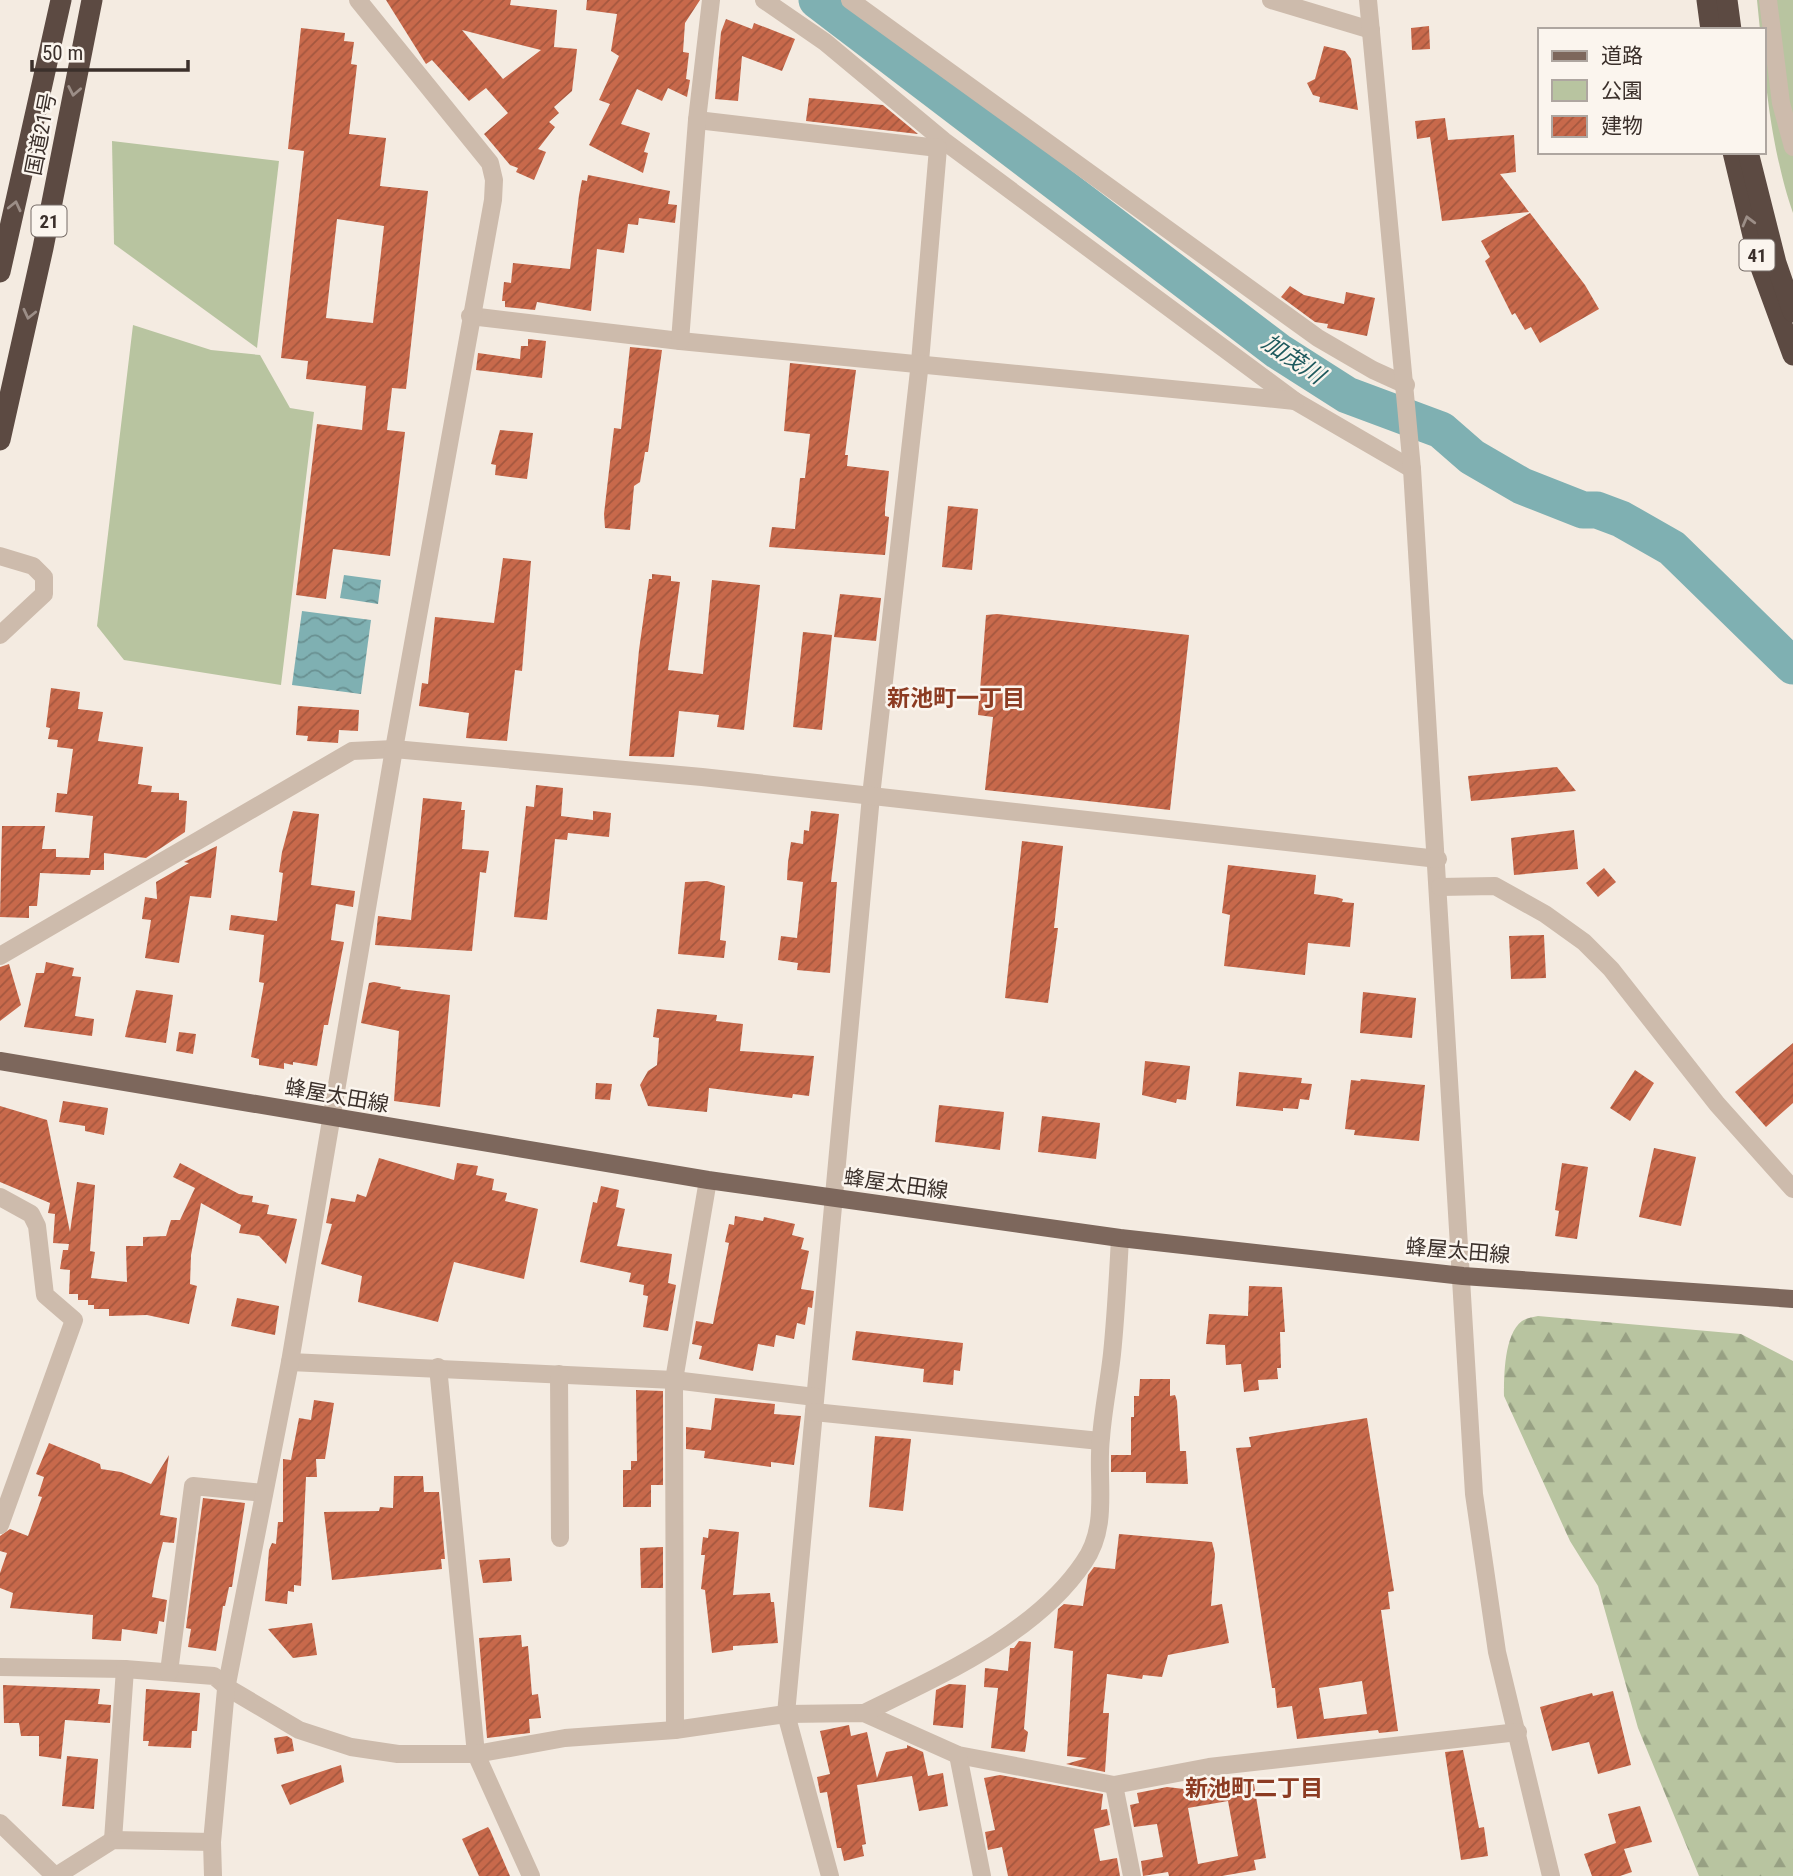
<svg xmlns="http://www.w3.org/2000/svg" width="1793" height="1876" viewBox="0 0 1793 1876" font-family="'Roboto Condensed','Noto Sans JP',sans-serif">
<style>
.forest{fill:url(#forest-firs)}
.park{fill:#b8c4a0}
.water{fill:url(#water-waves)}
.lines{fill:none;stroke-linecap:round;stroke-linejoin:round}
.river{stroke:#7fb0b2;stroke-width:37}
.building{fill:url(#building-hatch);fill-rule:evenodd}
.minor{stroke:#cdbbac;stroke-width:18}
.major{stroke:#7d675c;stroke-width:18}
.highway{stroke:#5c4a42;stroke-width:21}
.oneway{stroke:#9c8e87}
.labels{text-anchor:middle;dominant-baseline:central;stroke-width:5;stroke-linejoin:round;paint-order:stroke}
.shield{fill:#fbf5ee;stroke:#756b66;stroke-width:2}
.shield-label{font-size:19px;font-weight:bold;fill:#3b302b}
.street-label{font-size:21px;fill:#3b302b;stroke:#fbf5ee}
.water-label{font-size:23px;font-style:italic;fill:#1f5a5e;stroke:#fbf5ee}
.neighbourhood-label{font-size:23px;font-weight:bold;fill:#8c3b22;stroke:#fbf5ee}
</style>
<defs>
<pattern id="forest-firs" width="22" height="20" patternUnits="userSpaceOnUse" patternTransform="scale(1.75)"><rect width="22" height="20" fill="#b8c4a0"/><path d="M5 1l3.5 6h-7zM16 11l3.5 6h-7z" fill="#97a083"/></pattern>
<pattern id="water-waves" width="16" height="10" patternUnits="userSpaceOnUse" patternTransform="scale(1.75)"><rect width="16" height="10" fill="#7fb0b2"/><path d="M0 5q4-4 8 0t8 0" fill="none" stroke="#699091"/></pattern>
<pattern id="building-hatch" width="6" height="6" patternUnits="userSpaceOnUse" patternTransform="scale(1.75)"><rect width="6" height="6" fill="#c8694b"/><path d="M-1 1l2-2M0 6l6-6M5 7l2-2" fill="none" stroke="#a4573f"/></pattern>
</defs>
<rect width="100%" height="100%" fill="#f4ebe1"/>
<path class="forest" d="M1538,1316L1741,1334L1793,1361V1876H1699L1638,1728L1598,1586L1570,1541L1504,1396C1504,1376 1504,1334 1522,1321C1526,1318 1533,1317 1538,1316Z"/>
<g class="park">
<path d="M1757,0H1793V213C1775,162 1763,84 1763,30H1760Z"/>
<polygon points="112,141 279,161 257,348 114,244"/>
<polygon points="133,325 211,350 260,355 290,408 314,412 281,685 124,660 97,626"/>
</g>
<g class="water">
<polygon points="344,575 381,580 378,604 340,598"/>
<polygon points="302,611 371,620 361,694 292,685"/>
</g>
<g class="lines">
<polyline class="river" points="817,0 1278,351 1347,395 1441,430 1472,457 1522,486 1583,510 1597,510 1621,519 1672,548 1793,666"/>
</g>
<g class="building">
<path d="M386,0H511L510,5L557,10L554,47L577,49L572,91L554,107L559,113L549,122L555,127L538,149L546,152L534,180L516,172L518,168L510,165L484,134L508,113L486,88L469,101L432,60L426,64ZM462,30L541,50L503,79Z"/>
<polygon points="587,0 700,0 685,23 683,52 689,53 686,79 690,80 687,97 668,88 662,101 637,89 621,124 650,133 644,152 648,153 643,173 589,145 610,104 599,100 619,56 611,51 617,14 586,10"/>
<polygon points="726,19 752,29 754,23 795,39 782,71 742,56 738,101 715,99 721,32"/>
<polygon points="1429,26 1430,49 1412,50 1411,28"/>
<path d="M301,28L345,33L344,41L354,42L351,64L357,65L349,134L386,138L380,186L428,191L406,389L392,388L387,430L405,432L390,556L333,549L326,599L296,595L317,424L362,430L366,386L306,379L308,361L281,358L304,151L288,149ZM337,219L384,226L373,323L326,318Z"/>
<polygon points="1324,46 1345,51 1351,59 1358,110 1319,102 1320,97 1313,95 1307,83 1315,79"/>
<polygon points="809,98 883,105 918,134 806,121"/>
<polygon points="1445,118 1448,140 1514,135 1516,172 1500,174 1529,212 1442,221 1430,137 1417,139 1415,121"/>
<polygon points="588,175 670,191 668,204 677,205 675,223 639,218 638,225 628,224 624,253 597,249 591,311 537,302 535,310 505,307 505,301 502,301 504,282 511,283 513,263 570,269 579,195 582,180 587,181"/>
<polygon points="1530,213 1585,285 1599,309 1540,343 1531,327 1525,330 1515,313 1512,315 1485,261 1490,257 1481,241"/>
<polygon points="1290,286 1304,295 1344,304 1346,292 1375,298 1367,336 1327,328 1328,324 1315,322 1281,297"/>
<polygon points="528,339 546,341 542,378 476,370 478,353 520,359 521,346 528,346"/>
<polygon points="630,347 662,350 648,452 645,452 640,482 634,486 630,530 605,528 604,514 614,428 621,429"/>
<polygon points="790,363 856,370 845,455 848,455 847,466 889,471 885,509 885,516 889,517 885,555 769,547 772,527 795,529 800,478 805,478 810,434 784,431"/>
<polygon points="500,430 533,433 527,479 495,475 496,465 491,464"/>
<polygon points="948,506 978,509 972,570 942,567"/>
<polygon points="503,558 531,561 522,671 515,670 507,741 466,738 469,713 419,706 422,683 428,684 435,617 494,623"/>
<polygon points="652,574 671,576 671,581 680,582 668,670 703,674 712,580 760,585 744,730 717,727 719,715 679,711 674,757 629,756 639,650 649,579 652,579"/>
<polygon points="840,594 881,598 876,641 834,637"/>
<polygon points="997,614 1189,635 1170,810 985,790 993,717 978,715 986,615"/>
<polygon points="803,632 832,635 822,730 793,727"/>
<polygon points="51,688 80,692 78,709 103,712 98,741 143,747 138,784 152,786 151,792 179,793 179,800 187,801 185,832 146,858 104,853 104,870 91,870 90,875 40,873 37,906 29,906 29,918 0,917 2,826 45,826 42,849 56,849 56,857 89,858 93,816 55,812 57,793 67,794 73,749 57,747 58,740 48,739 50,728 46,727"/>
<polygon points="298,706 359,710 358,731 339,730 338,743 307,741 308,736 296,735"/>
<polygon points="1557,767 1576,791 1471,801 1468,776"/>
<polygon points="536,785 563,788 561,816 593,820 593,811 611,813 609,837 568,833 567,840 555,839 547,920 514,917 526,806 534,807"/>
<polygon points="423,798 462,802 461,810 465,810 462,849 489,851 486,873 480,872 472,951 375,945 378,916 411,920"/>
<polygon points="293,811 319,814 311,885 355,891 353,907 336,904 331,940 344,942 328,1025 324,1025 317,1066 293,1062 293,1065 284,1063 284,1069 259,1065 259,1059 251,1057 264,983 259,982 264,935 229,930 231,915 277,921 283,873 279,872 282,852"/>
<polygon points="811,811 839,814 831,882 837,882 830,973 797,970 798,963 778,960 781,936 797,938 803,882 787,880 788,862 791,842 803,844 804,830 809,831"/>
<polygon points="1574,830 1578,869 1514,875 1511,838"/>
<polygon points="1022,841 1063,846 1054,928 1058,928 1048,1003 1005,998"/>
<polygon points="217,846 211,898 190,896 179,963 145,958 151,920 142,919 145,897 157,899 156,882 189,863 184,862"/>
<polygon points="1228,865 1316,875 1314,894 1336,897 1343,899 1342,902 1354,903 1350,947 1308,943 1305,975 1224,966 1230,915 1222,913"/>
<polygon points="1604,868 1616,882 1598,897 1586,883"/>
<polygon points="707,881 725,886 720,940 726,941 724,958 678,954 685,882"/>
<polygon points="1544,935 1546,978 1511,979 1509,936"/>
<polygon points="46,962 74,968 72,976 81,977 75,1016 94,1019 92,1036 24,1027 36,973 44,973"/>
<polygon points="9,964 21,1005 0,1021 0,967"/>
<polygon points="374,982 401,987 400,989 450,995 440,1107 394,1101 399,1031 361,1023 369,983"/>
<polygon points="136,990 173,995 166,1043 125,1037"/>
<polygon points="1363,992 1416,998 1412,1038 1360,1033"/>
<polygon points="657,1009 717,1015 716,1021 743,1024 740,1051 814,1056 809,1096 793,1094 792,1098 709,1088 707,1112 648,1106 640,1085 648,1071 657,1065 659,1038 653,1037"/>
<polygon points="179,1032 196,1034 193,1054 176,1051"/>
<polygon points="1793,1043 1793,1103 1766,1127 1735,1092"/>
<polygon points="1145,1061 1190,1066 1186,1100 1177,1099 1176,1103 1142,1095"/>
<polygon points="1635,1070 1654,1083 1630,1121 1610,1108"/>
<polygon points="1239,1072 1302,1078 1301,1083 1312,1084 1309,1100 1300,1099 1298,1109 1283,1108 1283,1111 1236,1106"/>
<polygon points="1361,1079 1425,1085 1419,1141 1354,1135 1355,1130 1345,1129 1351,1080 1360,1081"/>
<polygon points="596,1083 612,1084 610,1100 595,1099"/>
<polygon points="63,1101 108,1108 104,1135 85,1131 85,1126 59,1122"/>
<polygon points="939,1105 1004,1112 1000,1150 935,1142"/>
<polygon points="0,1106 47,1120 70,1232 77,1182 95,1185 90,1251 95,1252 91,1278 127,1282 126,1246 143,1246 143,1237 166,1236 171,1220 180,1220 195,1188 173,1177 180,1163 239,1194 253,1196 252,1202 269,1205 267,1214 297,1219 286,1264 259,1236 239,1233 241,1225 201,1203 191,1255 190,1284 197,1286 189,1324 147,1315 109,1316 109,1309 94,1309 94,1305 88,1305 88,1300 78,1300 78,1294 69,1294 70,1270 60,1269 63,1250 68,1250 69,1244 53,1243 55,1214 48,1213 50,1203 0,1182"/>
<polygon points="1042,1116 1100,1123 1096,1159 1038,1152"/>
<polygon points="1654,1148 1696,1157 1681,1226 1639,1217"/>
<polygon points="379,1158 454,1180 457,1163 478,1166 476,1175 494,1179 492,1190 507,1193 505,1201 538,1209 524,1279 454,1262 438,1322 358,1302 362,1276 321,1264 332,1224 326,1223 331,1198 355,1202 357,1194 366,1197"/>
<polygon points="1562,1163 1588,1167 1577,1239 1555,1236 1559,1211 1555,1210"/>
<polygon points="601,1186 619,1190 616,1207 625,1209 617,1246 672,1254 668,1283 676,1285 668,1331 643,1327 648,1296 643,1295 644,1285 629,1282 631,1273 580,1262 593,1202 597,1203"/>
<polygon points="735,1216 763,1221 764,1217 795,1224 792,1235 804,1238 801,1249 809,1251 801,1289 814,1291 812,1308 808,1307 805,1325 797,1323 794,1339 776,1335 774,1347 758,1344 753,1371 699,1359 702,1346 692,1344 696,1321 713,1324 729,1243 725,1242 729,1224 734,1225"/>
<polygon points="1249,1286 1282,1287 1285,1332 1280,1332 1281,1368 1277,1368 1278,1379 1258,1380 1259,1390 1244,1392 1241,1364 1226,1365 1225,1345 1206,1344 1209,1314 1248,1316"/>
<polygon points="237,1298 279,1306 275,1335 231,1326"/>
<polygon points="856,1331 963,1343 960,1371 954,1370 953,1385 923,1382 924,1369 852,1360"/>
<polygon points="1140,1379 1170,1379 1170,1396 1175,1395 1177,1401 1180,1451 1186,1451 1188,1484 1146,1483 1146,1472 1111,1472 1111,1455 1131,1455 1131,1417 1134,1417 1134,1396 1139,1396"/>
<polygon points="636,1390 663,1391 663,1485 651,1485 651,1507 623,1507 623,1470 631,1470 631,1461 637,1461"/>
<polygon points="715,1398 775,1404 774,1414 801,1416 794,1465 771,1462 771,1467 704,1458 705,1451 686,1449 686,1427 711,1430"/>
<polygon points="314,1400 334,1403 325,1459 316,1459 317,1477 306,1477 301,1586 294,1585 294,1592 288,1591 287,1604 265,1601 269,1550 272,1543 276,1544 278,1522 283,1522 283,1459 291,1460 299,1418 311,1420"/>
<path d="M1367,1418L1394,1591L1388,1592L1390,1609L1381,1610L1398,1731L1379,1733L1378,1730L1297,1739L1292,1706L1277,1708L1275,1688H1272L1236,1448L1251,1447L1249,1437ZM1362,1681L1367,1714L1324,1719L1319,1688Z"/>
<polygon points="875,1436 911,1439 903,1511 869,1507"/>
<polygon points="49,1443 100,1464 101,1469 121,1472 151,1484 169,1455 160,1515 177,1518 174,1543 163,1542 158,1561 152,1597 167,1600 164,1622 159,1621 157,1634 122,1629 121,1641 92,1639 93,1615 10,1608 13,1593 0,1588 0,1573 7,1553 0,1551 0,1536 10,1529 28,1536 42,1497 38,1496 44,1477 36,1474"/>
<polygon points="394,1476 423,1476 424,1492 439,1492 445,1559 441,1559 442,1569 332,1580 324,1512 379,1511 380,1507 393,1508"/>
<polygon points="203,1498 245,1503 232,1587 229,1587 225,1606 223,1606 216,1651 188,1647 191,1629 186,1628"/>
<polygon points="709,1529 739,1532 733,1595 770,1593 771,1602 774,1602 778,1643 733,1646 733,1650 712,1653 705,1590 701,1589 705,1555 701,1555 703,1537 708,1538"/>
<polygon points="1119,1534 1212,1542 1215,1554 1211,1606 1222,1604 1229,1643 1168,1655 1162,1677 1143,1675 1142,1679 1107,1674 1103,1713 1109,1713 1105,1772 1066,1764 1087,1758 1067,1756 1073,1651 1054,1648 1058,1609 1064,1604 1083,1606 1088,1575 1094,1567 1115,1569"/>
<polygon points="663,1547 663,1588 641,1588 640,1548"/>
<polygon points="510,1558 512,1581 483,1583 479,1560"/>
<polygon points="312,1623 317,1655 293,1658 268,1629"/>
<polygon points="521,1635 522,1647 528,1646 532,1695 538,1694 541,1718 529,1719 530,1733 487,1738 479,1638"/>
<polygon points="1019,1641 1031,1642 1024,1729 1028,1732 1025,1752 991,1748 998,1688 984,1687 985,1668 1008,1671 1010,1648 1014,1648"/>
<polygon points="949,1684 966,1685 963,1728 933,1725 936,1690"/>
<polygon points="3,1685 100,1689 98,1704 111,1705 110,1723 65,1720 61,1759 39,1756 39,1736 21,1736 19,1723 4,1723"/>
<polygon points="146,1689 200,1693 197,1731 192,1731 191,1748 148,1746 149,1741 143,1741"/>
<polygon points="1613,1691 1631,1765 1598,1774 1589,1742 1552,1751 1540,1707 1592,1693 1593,1696"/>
<polygon points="849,1725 851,1736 867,1732 877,1778 886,1752 907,1748 907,1745 923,1752 928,1776 943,1773 948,1806 919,1811 912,1776 857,1785 866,1844 862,1845 864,1856 844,1861 841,1848 837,1848 827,1792 820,1793 817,1777 830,1774 820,1731"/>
<polygon points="287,1736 292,1739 294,1751 277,1754 274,1738"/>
<polygon points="1463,1750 1479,1828 1484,1827 1488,1856 1461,1860 1445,1752"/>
<polygon points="67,1756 98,1759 94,1809 62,1806"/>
<polygon points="341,1765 344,1782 290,1805 281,1785"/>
<polygon points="1000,1775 1103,1794 1101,1810 1107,1809 1110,1825 1094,1829 1100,1861 1117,1858 1120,1876 1008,1876 1002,1847 988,1850 985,1832 995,1830 984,1778"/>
<path d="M1253,1778L1266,1858L1254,1860L1256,1870L1222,1876H1169L1168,1872L1143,1876L1141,1861L1163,1857L1157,1824L1134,1827L1130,1805L1139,1803L1137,1793L1167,1787L1184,1789ZM1228,1801L1238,1856L1198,1864L1188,1808Z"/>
<polygon points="1640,1806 1652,1842 1624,1849 1632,1872 1620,1876 1592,1876 1584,1854 1616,1843 1608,1814"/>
<polygon points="488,1827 490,1830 510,1876 479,1876 462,1839"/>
</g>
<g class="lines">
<g class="minor">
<polyline points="764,0 825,42 944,141 1295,401 1412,469"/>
<polyline points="850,0 1318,338 1373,370 1406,385"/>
<polyline points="1271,0 1371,30"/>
<polyline points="1368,0 1412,469 1474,1494 1497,1652 1551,1876"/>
<polyline points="1768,0 1781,103 1793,147"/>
<polyline points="697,120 938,148 920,362 871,796 786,1714 830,1876"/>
<polyline points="470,316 680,341 1295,401"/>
<polyline points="680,341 697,120 711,0"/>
<polyline points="0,556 33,566 44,577 44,594 0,635"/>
<polyline points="1440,887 1495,886 1545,914 1584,942 1611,969 1717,1104 1793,1189"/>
<polyline points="0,956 352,751 394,749 702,777 1438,859"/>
<polyline points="0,1197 31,1214 37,1226 45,1295 74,1320 0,1525"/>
<polyline points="290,1362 674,1380 815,1397"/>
<polyline points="438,1367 476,1754 531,1876"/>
<polyline points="559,1374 560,1538"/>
<polyline points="814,1412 1100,1441"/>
<polyline points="0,1667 125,1669 214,1676 228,1688 299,1730 351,1747 398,1754 476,1754 565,1738 675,1730 786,1714 864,1713 958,1755 1114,1785 1209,1767 1518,1732"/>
<polyline points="169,1672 193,1486 264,1493"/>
<path d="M864,1713C939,1676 1036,1634 1084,1562C1110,1525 1096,1480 1101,1438C1103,1410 1109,1382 1112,1354C1116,1315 1118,1276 1120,1238"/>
<polyline points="675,1730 674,1380 708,1180"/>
<polyline points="958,1755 982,1876"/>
<polyline points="1114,1785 1132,1876"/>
<polyline points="0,1823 55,1876"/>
<polyline points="113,1840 125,1669"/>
<polyline points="56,1876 113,1840 212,1842"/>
<polyline points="213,1876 212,1842 226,1689 290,1362 394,749 493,200 494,180 490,163 358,0"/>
</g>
<polyline class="major" points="0,1061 708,1180 1120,1238 1463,1276 1793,1299"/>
<g class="highway">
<polyline points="1707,0 1711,30"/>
<polyline points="1727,0 1731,30"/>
<polyline points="1733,152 1760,265 1793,355"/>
<polyline points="1748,152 1776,263 1793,312"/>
<polyline points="0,272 61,0"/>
<polyline points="0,440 43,248 92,0"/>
</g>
</g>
<defs><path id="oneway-chevron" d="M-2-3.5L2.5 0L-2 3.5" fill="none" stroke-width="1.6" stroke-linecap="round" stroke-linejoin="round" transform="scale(1.75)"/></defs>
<g class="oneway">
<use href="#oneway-chevron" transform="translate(74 91) rotate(101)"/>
<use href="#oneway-chevron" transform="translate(15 206) rotate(-77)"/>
<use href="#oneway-chevron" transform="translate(1748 221) rotate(-105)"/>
<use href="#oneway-chevron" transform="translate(29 314) rotate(103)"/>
</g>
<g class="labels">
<g class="shield">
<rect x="31.5" y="205.5" width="35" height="31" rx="5"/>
<rect x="1739.5" y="239.5" width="35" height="31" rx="5"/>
</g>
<g class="shield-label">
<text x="49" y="221">21</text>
<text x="1757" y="255">41</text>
</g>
<g class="street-label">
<text transform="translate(41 134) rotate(-79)">国道21号</text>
<text transform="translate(337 1096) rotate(10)">蜂屋太田線</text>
<text transform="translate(896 1184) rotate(8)">蜂屋太田線</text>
<text transform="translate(1458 1251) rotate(5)">蜂屋太田線</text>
</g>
<g class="water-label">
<text transform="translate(1293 359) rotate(34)">加茂川</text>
</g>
<g class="neighbourhood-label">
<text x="956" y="698">新池町一丁目</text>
<text x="1254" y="1788">新池町二丁目</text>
</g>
</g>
<rect x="1538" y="28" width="228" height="126" fill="#fbf5ee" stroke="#aea6a0" stroke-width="2"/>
<rect x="1552" y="51" width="35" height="10" fill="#7d675c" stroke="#aea6a0" stroke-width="2"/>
<text x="1601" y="63" font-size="21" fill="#3b302b">道路</text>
<rect x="1552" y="80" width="35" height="21" fill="#b8c4a0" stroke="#aea6a0" stroke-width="2"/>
<text x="1601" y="98" font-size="21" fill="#3b302b">公園</text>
<rect x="1552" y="116" width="35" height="21" fill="url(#building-hatch)" stroke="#aea6a0" stroke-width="2"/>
<text x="1601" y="133" font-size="21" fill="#3b302b">建物</text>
<path d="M32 60v10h156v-10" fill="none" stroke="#3b302b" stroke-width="3.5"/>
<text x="42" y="60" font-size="21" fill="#3b302b" stroke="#fbf5ee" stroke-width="5" paint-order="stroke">50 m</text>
</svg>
